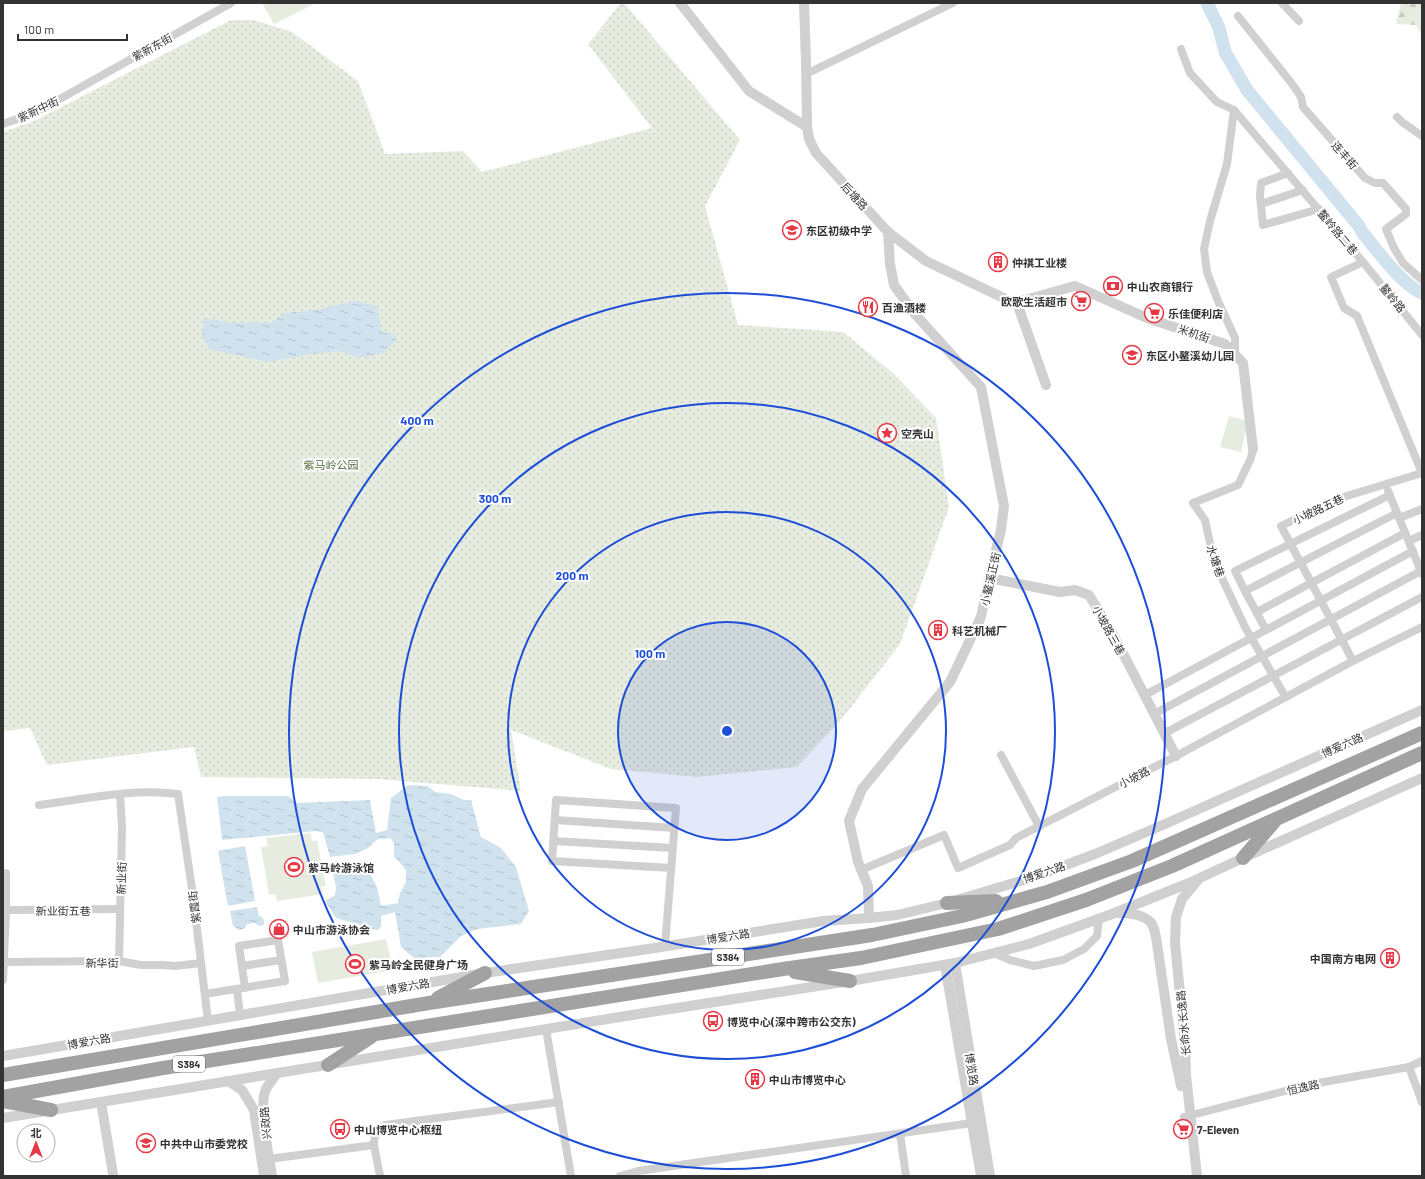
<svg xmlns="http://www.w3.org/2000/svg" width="1425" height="1179" viewBox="0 0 1425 1179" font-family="Barlow,'Noto Sans SC',sans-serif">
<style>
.grass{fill:#e6ecdf}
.forest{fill:url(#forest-firs)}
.park{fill:url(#park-dots)}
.water{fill:url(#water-ripples)}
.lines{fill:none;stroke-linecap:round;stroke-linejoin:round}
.river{stroke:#cfe2ee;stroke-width:13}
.minor{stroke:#d0d0d0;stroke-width:8}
.tertiary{stroke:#d0d0d0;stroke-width:10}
.trunk{stroke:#a2a2a2;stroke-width:14}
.ring{fill:none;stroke:#1d4ed8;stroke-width:2}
.labels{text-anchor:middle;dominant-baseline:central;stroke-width:4;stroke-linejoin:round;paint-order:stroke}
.shield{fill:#fff;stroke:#707070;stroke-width:1}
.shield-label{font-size:10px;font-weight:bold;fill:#333}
.street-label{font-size:11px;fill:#333;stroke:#fff}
.poi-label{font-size:11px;font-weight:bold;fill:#333;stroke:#fff;text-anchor:start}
.park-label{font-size:11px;fill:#56703f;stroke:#fff}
.centre{fill:#1d4ed8;stroke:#fff;stroke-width:2}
.ring-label{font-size:12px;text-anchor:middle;font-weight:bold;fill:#1d4ed8;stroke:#fff;stroke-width:4;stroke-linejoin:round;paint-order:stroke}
</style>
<defs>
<pattern id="forest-firs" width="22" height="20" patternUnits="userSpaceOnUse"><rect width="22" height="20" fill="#e6ecdf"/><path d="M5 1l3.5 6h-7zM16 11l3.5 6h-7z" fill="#c6cbc0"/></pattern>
<pattern id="park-dots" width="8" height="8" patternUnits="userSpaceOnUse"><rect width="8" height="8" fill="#e6ecdf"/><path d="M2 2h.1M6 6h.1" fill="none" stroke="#c6cbc0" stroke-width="1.8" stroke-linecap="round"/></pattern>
<pattern id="water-ripples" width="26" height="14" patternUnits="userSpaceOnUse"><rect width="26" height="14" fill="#cfe2ee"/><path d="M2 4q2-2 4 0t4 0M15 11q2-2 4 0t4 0" fill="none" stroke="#b2c2cd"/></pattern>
</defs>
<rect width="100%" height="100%" fill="#fff"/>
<g class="grass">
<polygon points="262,3 316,3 274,24"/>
<polygon points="1229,416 1248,421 1241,452 1220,447"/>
<polygon points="310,833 312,841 317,840 326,886 321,887 323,894 277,901 275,894 269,895 261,847 268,846 266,838"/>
<polygon points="386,939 393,970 318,983 312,952"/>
</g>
<polygon class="forest" points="1401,3 1422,3 1422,36 1416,25 1396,24"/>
<polygon class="park" points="621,3 624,3 740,140 705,206 738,325 843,332 894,374 936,418 949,507 900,644 841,720 797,767 697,777 611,769 511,730 521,791 377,779 201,777 194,747 47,765 30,728 3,731 3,132 32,122 231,20 254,20 292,32 358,81 385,154 463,151 482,172 652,128 588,44"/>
<g class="water">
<polygon points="354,301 377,306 382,332 395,334 397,339 384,353 359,358 340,351 312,354 267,362 209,349 202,336 204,318 233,323 254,322 271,323 285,313 317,310"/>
<polygon points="408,785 428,786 435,792 451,794 464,800 471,800 481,837 501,848 516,867 529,911 521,924 477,929 461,936 440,957 414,958 401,947 395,912 381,916 381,927 378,930 372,929 336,918 325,901 335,895 336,888 333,872 355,866 367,868 377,887 381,906 398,903 400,893 406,882 406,870 394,856 394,843 390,838 378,839 368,848 355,854 330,857 323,832 315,831 222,840 217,797 223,796 288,796 297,803 370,800 376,833 387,830 391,798"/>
<polygon points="245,846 255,901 228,906 218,851"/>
<polygon points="257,907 259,916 261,916 264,920 264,925 259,926 255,923 247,924 245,928 239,930 233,926 230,911"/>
</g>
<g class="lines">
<path class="river" d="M1207,3L1219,28L1225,52L1247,90L1359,226L1362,232C1377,250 1401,284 1422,293"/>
<g class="minor">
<polyline points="1282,3 1299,21"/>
<polyline points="1238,16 1293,85 1301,97 1303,107 1365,178 1375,183 1383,183 1406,209 1406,214 1386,229 1394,248 1403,263 1422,280"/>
<polyline points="1181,49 1190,73 1217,102 1234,110 1363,262 1422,335"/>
<polyline points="806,74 953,3"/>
<polyline points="1234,110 1227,164 1210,221 1204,249 1207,272 1218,301 1235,338 1235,354"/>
<polyline points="1397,117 1402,122 1422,136"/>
<polyline points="3,124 17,119 42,109 231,3"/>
<polyline points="1288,173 1261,183 1260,196 1263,225 1319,209"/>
<polyline points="1261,204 1303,190"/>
<polyline points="1363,262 1331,277 1344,308 1357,316 1422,473"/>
<polyline points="1253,449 1251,458 1238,485 1193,503 1205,520 1210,543 1221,576 1245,627 1285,696"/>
<polyline points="1388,491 1422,574"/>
<polyline points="1399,518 1422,509"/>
<polyline points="1409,541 1422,535"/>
<polyline points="1245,591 1235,571 1390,495"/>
<polyline points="1257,612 1405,533"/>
<polyline points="1266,630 1245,591 1397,513"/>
<polyline points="1353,661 1281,526 1337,499 1422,473"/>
<polyline points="1145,695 1413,551"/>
<polyline points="1154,714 1421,571"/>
<polyline points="1165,733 1422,597"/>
<polyline points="1001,755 1039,826"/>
<path d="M39,805C85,799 131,788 178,794L193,896L208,1021"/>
<polyline points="555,820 674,828"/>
<polyline points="554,841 672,848"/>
<polyline points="861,870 944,835 958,868 1010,845 1016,838 1176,756 1353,661 1422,627"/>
<polyline points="6,910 120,909"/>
<path d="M665,946C669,900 672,854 676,808L556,800L552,861L671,868"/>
<polyline points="994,953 1010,960 1034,966 1063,960 1084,949 1097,936 1099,918"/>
<polyline points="119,961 122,826 120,794"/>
<polyline points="3,962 119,961 141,965 163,965 175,966 201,963"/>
<polyline points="242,966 281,960"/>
<polyline points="3,980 6,910 6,873"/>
<polyline points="237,989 240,1015"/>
<polyline points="205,994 285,981 278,940 239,946 245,988"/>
<polyline points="546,1029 571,1176"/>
<polyline points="1409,1067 1422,1102"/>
<polyline points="1184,1117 1312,1084 1409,1067 1422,1061"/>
<polyline points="900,1134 906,1176"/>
<polyline points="374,1145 380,1176"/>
<path d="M269,1159L374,1145C374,1135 376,1131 385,1125L559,1102"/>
<polyline points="620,1176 638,1171 972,1123"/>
</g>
<g class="tertiary">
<polyline points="680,3 749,91 807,127"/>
<polyline points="804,3 806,61 807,127 809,139 816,153 888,232 926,261 1014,303 1075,286 1147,318 1225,344 1243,363 1253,449"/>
<polyline points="1017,303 1046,385"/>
<polyline points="989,578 1060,592 1075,590 1089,595 1114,636 1176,756"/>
<path d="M1118,913C1129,913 1145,914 1152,924C1154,928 1155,933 1156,937L1171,1039L1179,1076L1181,1086"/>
<polyline points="869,918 868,886 858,862 849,821 862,789 950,682 981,617 989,578 1001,530 1004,506 981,387 914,313 894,285 890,264 888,232"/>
<polyline points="955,963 990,1176"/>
<polyline points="945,965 981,1176"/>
<polyline points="3,1056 485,973 655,948 823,921 869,918 897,915 947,903 1034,877 1095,854 1165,824 1422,710"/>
<polyline points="228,1081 242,1090 254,1110 264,1176"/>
<polyline points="101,1102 113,1174"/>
<polyline points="3,1118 632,1015 850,981 955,963 1029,944 1112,914 1189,883 1243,858 1422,778"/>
<path d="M272,1176C269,1156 258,1106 266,1089C269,1083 274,1078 277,1073"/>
<polyline points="1197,1176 1186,1075 1185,1044 1175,943 1176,917 1182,899 1198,880"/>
</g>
<g class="trunk">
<polyline points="1243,858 1274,822"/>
<polyline points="947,903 996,901"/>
<polyline points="795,972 850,981"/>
<polyline points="438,998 485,973"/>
<polyline points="328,1065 371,1037"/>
<polyline points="3,1075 429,1003 872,935 962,916 1047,892 1132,861 1422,733"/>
<polyline points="3,1097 163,1068 783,969 861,958 998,929 1086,900 1172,866 1422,753"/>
<polyline points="3,1101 51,1110"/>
</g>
</g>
<circle cx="727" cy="731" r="109" fill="#1d4ed8" fill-opacity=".12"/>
<g class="ring">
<circle cx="727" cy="731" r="109"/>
<circle cx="727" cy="731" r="219"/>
<circle cx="727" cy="731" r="328"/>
<circle cx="727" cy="731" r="438"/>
</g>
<defs>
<symbol id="school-ring" viewBox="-11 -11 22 22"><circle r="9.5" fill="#fff" stroke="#e63946" stroke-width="1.5"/><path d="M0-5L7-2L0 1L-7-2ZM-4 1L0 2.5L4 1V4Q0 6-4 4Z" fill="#e63946"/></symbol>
<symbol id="building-ring" viewBox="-11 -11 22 22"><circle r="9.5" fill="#fff" stroke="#e63946" stroke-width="1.5"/><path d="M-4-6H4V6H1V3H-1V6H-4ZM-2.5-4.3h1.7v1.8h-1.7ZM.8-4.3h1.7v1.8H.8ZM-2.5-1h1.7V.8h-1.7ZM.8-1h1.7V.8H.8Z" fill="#e63946"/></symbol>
<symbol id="bank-ring" viewBox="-11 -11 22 22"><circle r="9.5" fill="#fff" stroke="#e63946" stroke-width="1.5"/><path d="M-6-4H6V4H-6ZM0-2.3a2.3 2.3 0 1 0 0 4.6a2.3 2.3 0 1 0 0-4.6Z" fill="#e63946"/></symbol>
<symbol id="supermarket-ring" viewBox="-11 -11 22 22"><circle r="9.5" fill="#fff" stroke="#e63946" stroke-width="1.5"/><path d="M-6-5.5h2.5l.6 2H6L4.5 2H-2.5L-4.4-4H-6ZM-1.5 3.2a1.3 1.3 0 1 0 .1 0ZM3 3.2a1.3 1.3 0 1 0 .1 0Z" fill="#e63946"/></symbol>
<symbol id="restaurant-ring" viewBox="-11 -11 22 22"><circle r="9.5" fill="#fff" stroke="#e63946" stroke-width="1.5"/><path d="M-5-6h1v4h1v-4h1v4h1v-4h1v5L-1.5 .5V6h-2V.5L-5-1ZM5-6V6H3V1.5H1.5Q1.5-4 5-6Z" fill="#e63946"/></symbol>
<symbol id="sight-ring" viewBox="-11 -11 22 22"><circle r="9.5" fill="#fff" stroke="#e63946" stroke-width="1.5"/><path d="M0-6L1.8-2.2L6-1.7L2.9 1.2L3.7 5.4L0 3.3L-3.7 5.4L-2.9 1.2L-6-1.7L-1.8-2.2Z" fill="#e63946"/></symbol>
<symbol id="stadium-ring" viewBox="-11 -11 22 22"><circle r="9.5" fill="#fff" stroke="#e63946" stroke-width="1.5"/><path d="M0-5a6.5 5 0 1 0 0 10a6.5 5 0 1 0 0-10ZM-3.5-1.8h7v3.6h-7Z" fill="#e63946"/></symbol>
<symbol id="shop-ring" viewBox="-11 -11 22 22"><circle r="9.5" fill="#fff" stroke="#e63946" stroke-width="1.5"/><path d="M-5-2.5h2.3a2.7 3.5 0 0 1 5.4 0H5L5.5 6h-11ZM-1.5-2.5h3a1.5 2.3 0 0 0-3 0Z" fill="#e63946"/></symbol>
<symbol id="bus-ring" viewBox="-11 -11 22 22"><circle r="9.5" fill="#fff" stroke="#e63946" stroke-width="1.5"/><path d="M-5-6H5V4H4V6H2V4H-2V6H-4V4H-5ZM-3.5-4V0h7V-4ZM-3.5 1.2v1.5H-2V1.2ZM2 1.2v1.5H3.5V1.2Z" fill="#e63946"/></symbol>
</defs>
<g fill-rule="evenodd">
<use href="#school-ring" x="781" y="219" width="22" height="22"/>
<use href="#building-ring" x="987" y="251" width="22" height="22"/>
<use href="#bank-ring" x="1102" y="275" width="22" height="22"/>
<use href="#supermarket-ring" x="1070" y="290" width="22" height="22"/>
<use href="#restaurant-ring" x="857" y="296" width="22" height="22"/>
<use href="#supermarket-ring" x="1143" y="302" width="22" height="22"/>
<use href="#school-ring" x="1121" y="344" width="22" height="22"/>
<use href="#sight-ring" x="876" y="422" width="22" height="22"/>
<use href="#building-ring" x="927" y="619" width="22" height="22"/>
<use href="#stadium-ring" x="283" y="856" width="22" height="22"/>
<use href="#shop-ring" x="268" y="918" width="22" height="22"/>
<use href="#building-ring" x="1379" y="947" width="22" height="22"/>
<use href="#stadium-ring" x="344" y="953" width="22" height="22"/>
<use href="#bus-ring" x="702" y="1010" width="22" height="22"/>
<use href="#building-ring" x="744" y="1068" width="22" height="22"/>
<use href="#bus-ring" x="329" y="1118" width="22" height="22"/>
<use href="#supermarket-ring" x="1172" y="1118" width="22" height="22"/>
<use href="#school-ring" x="135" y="1132" width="22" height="22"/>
</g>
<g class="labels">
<g class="shield">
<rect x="712" y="949" width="32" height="16" rx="3"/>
<rect x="173" y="1056" width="32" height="16" rx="3"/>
</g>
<g class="shield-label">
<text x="728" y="957">S384</text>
<text x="189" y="1064">S384</text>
</g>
<g class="street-label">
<text transform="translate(152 47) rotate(-29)">紫新东街</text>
<text transform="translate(38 109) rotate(-25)">紫新中街</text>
<text transform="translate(1345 155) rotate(49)">连丰街</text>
<text transform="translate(855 196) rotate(48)">后塘路</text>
<text transform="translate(1338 232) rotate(50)">鳌岭路二巷</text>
<text transform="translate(1393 298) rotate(51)">鳌岭路</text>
<text transform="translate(1194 333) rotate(19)">米机街</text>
<text transform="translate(1318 509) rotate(-25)">小坡路五巷</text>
<text transform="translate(1216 561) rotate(71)">水塘巷</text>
<text transform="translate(990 579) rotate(-77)">小鳌溪正街</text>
<text transform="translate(1109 630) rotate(61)">小坡路三巷</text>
<text transform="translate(1342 745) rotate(-24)">博爱六路</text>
<text transform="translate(1134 777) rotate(-27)">小坡路</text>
<text transform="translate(1044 872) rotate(-19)">博爱六路</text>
<text transform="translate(121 878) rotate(-88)">新业街</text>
<text transform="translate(194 907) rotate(-97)">紫霞街</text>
<text x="63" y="910">新业街五巷</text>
<text transform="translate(728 936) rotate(-9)">博爱六路</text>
<text x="102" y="962">新华街</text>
<text transform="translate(408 986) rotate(-10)">博爱六路</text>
<text transform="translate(1183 1023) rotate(-95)">长命水长逸路</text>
<text transform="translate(89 1041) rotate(-10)">博爱六路</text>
<text transform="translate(972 1069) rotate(81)">博览路</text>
<text transform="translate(1303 1087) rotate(-13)">恒逸路</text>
<text transform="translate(265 1123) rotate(-95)">兴政路</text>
</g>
<g class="poi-label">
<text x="806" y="230">东区初级中学</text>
<text x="1012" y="262">仲祺工业楼</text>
<text x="1127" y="286">中山农商银行</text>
<text x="1067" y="301" text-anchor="end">欧歌生活超市</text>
<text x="882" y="307">百渔酒楼</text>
<text x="1168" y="313">乐佳便利店</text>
<text x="1146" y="355">东区小鳌溪幼儿园</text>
<text x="901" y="433">空壳山</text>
<text x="952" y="630">科艺机械厂</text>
<text x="308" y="867">紫马岭游泳馆</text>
<text x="293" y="929">中山市游泳协会</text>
<text x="1376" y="958" text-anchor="end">中国南方电网</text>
<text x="369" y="964">紫马岭全民健身广场</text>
<text x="727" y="1021">博览中心(深中跨市公交东)</text>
<text x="769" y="1079">中山市博览中心</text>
<text x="354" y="1129">中山博览中心枢纽</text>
<text x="1197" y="1129">7-Eleven</text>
<text x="160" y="1143">中共中山市委党校</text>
</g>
<g class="park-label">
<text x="331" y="464">紫马岭公园</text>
</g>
</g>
<circle cx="727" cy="731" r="6" class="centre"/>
<g class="ring-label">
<text x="417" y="425">400 m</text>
<text x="495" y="503">300 m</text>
<text x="572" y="580">200 m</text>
<text x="650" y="658">100 m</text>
</g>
<rect width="1425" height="1179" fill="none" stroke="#333333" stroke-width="8"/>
<g transform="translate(36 1143)"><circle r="19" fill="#ffffff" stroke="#adadad"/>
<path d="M0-3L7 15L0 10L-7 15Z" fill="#e63946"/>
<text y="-6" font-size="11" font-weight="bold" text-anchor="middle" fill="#333333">北</text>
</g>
<path d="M18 34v6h109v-6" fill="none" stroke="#333333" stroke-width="2"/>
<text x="24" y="34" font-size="12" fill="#333333" stroke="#ffffff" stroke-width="3" paint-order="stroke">100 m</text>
</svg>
